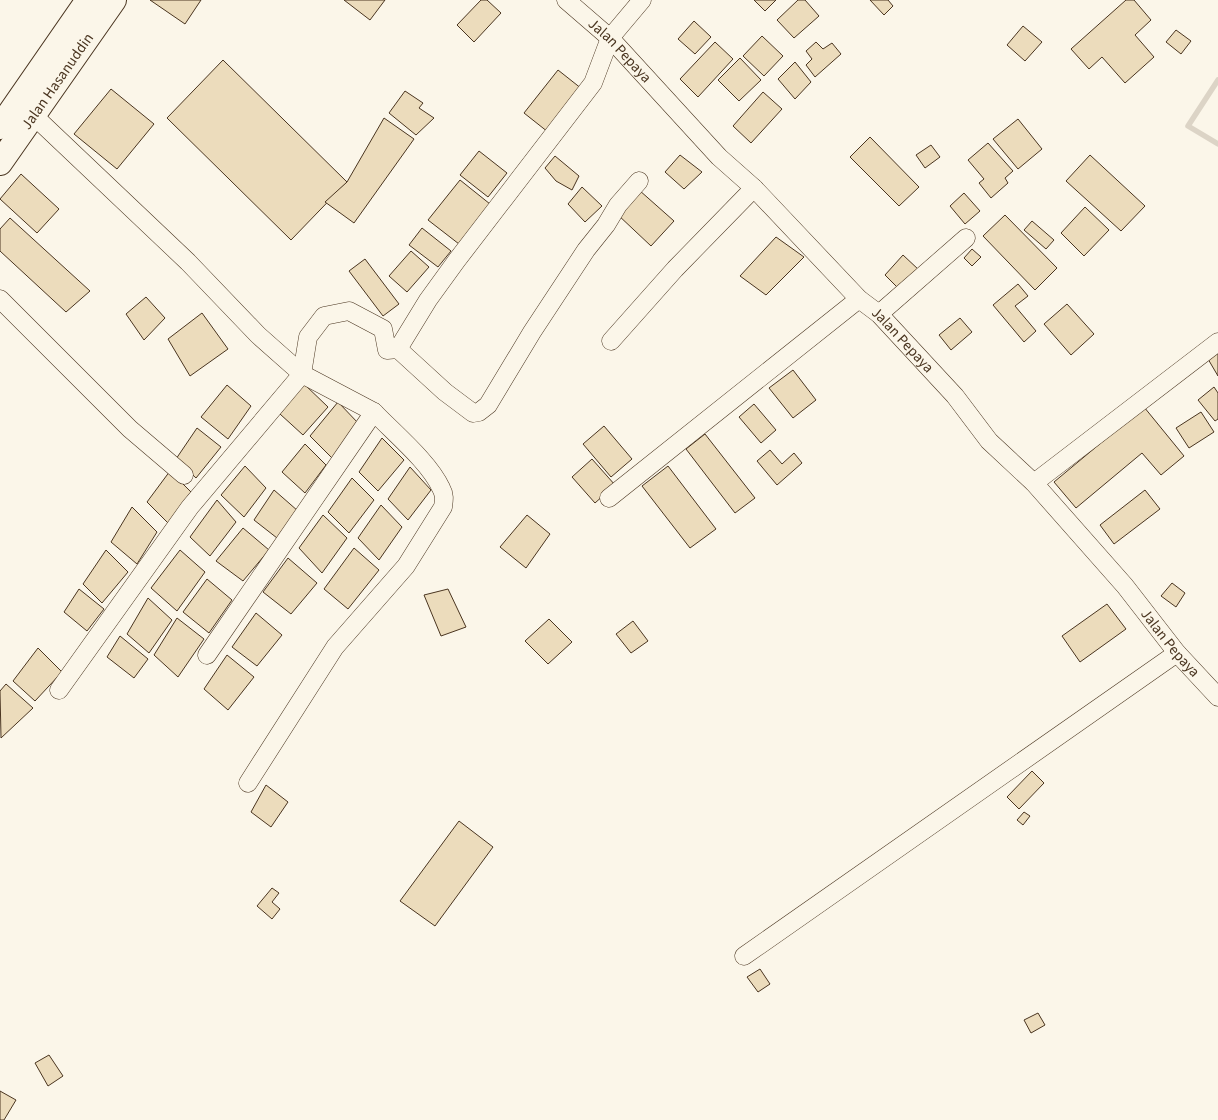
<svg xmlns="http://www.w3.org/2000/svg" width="1218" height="1120" viewBox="0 0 1218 1120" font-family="'Source Sans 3',sans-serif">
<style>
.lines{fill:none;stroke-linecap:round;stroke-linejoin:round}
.stream{stroke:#dcd4c6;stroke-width:5.5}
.building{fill:#ecdcbc;stroke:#4a3520}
.street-casing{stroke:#4a3520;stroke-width:19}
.secondary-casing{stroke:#4a3520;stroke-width:26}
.street{stroke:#fbf6e9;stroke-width:18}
.secondary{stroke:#fbf6e9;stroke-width:24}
.labels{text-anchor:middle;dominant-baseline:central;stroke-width:4;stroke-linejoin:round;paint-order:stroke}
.street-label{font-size:15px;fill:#4a3520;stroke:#fbf6e9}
</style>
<rect width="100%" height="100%" fill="#fbf6e9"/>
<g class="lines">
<polyline class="stream" points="1218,80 1188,126 1218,144"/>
</g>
<g class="building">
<polygon points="150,0 201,0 185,24"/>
<polygon points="344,0 385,0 370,20"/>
<polygon points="481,0 487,0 501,13 474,42 457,25"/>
<polygon points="754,0 776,0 765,11"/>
<polygon points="798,0 805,0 819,16 794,38 777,20"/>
<polygon points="870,0 888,0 893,6 884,15"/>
<polygon points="1126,0 1134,0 1151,20 1135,35 1154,57 1125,83 1102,57 1089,69 1071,49"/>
<polygon points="694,21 711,37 695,54 678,39"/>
<polygon points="1023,26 1042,42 1025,61 1007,45"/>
<polygon points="1176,30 1191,41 1181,54 1166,42"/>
<polygon points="762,36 783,56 764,76 743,56"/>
<polygon points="715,42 733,59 698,97 680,79"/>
<polygon points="816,42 823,49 832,43 841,54 815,77 806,65 812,59 806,51"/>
<polygon points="740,58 761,80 739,101 718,80"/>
<polygon points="223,60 347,182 291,240 167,118"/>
<polygon points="795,62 811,82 795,99 778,79"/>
<polygon points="558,70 582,89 548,132 524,113"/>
<polygon points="111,89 154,124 117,169 74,134"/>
<polygon points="405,91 423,103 419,108 434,118 416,135 389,113"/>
<polygon points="763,92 782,109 751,143 733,126"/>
<polygon points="384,118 414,139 354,223 325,202 347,182"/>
<polygon points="1018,119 1042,149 1018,169 993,139"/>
<polygon points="870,137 919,187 899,206 850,157"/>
<polygon points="988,143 1013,171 1005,178 1008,183 991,198 979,183 984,179 968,160"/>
<polygon points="931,145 940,157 925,168 916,155"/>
<polygon points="479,151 507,173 488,197 460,175"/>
<polygon points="680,155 702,172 684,189 665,172"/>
<polygon points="1090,155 1145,206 1121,231 1066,181"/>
<polygon points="555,156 579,176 572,190 556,181 545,168"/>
<polygon points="21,174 59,209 37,233 0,199"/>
<polygon points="460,180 490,204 459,244 428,220"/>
<polygon points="582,187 602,206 585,222 568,204"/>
<polygon points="639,190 674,221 651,246 617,214"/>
<polygon points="964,193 980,211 965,224 950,206"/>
<polygon points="1085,207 1109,230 1084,256 1061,233"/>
<polygon points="1005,215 1057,268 1035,290 983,236"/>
<polygon points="10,218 90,291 66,312 0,251 0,229"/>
<polygon points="1032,221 1054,240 1046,249 1024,230"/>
<polygon points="422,228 451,251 438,267 409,245"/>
<polygon points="776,237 804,257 766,295 740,276"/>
<polygon points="972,249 981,257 972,266 964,258"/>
<polygon points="411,251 429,267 407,292 389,276"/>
<polygon points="903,255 919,270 900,290 885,275"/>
<polygon points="365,259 399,304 383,316 349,271"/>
<polygon points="1018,284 1028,296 1015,306 1036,331 1024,342 993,305"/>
<polygon points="146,297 165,318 144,340 126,314"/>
<polygon points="1067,304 1094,334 1071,355 1044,324"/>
<polygon points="202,313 228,349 190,376 168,339"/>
<polygon points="960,318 972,332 951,350 939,335"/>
<polygon points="1218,353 1218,376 1208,359"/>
<polygon points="793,370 816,400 793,418 769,388"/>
<polygon points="303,383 328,407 303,435 280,414"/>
<polygon points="227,385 251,406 228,439 201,417"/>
<polygon points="1214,387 1218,393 1218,419 1215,421 1198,400"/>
<polygon points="338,402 359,424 332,458 310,436"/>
<polygon points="754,404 776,430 761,443 739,417"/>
<polygon points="1144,407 1184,456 1161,475 1142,453 1076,508 1054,482"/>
<polygon points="1201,412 1214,432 1189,448 1176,428"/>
<polygon points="604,426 632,459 611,477 583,444"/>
<polygon points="197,428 221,447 196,478 176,459"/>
<polygon points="705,434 755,498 735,513 686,449"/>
<polygon points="382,438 404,460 378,491 359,472"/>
<polygon points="305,444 326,465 305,493 282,472"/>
<polygon points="770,450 782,464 794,453 802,463 777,485 757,461"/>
<polygon points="592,459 615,485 595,503 572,477"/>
<polygon points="245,466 266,488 244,517 221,495"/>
<polygon points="668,466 716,529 690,548 642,486"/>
<polygon points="410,467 431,490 408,520 388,499"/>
<polygon points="170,471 191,492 168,523 147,502"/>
<polygon points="352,478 374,500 349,533 328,512"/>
<polygon points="274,490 298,511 277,538 254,520"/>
<polygon points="1145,490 1160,509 1114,544 1100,525"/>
<polygon points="217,500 236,522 210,556 190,537"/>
<polygon points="381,505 402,527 379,560 358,538"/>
<polygon points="132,507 157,532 137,564 111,542"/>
<polygon points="323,515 347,538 322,573 299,548"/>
<polygon points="527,515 550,534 526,568 500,547"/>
<polygon points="243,528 269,550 243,581 216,561"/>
<polygon points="354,548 379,570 348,609 324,589"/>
<polygon points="106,550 128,572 102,603 83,584"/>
<polygon points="180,550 205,572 177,611 151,588"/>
<polygon points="288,558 317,583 291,614 263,592"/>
<polygon points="207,579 232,600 209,633 183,612"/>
<polygon points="1172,583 1185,593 1176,607 1161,596"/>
<polygon points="79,589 104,609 87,631 64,612"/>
<polygon points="448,589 466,627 441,636 424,595"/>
<polygon points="148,598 172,620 149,653 127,634"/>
<polygon points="1107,604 1126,629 1080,662 1062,636"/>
<polygon points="256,613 282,635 257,666 232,647"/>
<polygon points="177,618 204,639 178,677 154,655"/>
<polygon points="549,619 572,642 548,664 525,641"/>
<polygon points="633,621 648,641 631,653 616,634"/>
<polygon points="120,636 148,659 134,678 107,657"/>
<polygon points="38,648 62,672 35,701 13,681"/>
<polygon points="227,655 254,677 228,710 204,689"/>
<polygon points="6,684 33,708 1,738 0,691"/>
<polygon points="1032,771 1044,783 1019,809 1007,797"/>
<polygon points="266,785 288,802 271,827 251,812"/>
<polygon points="1024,812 1030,816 1023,825 1017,820"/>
<polygon points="459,821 493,847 435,926 400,901"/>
<polygon points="272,888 279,893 272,902 280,909 272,919 257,906"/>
<polygon points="760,969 770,984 758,992 747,977"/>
<polygon points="1038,1013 1045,1025 1031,1033 1024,1020"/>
<polygon points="49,1055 63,1076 48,1086 35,1063"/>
<polygon points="0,1091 16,1100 4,1120 0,1120"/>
</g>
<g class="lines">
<defs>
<g id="street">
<path id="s1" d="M566,0L610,38L719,157L754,188L859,299L879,314L955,396L989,441L1034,483L1125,586L1177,653L1218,697"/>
<polyline points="33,115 188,262 258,335 302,374 190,507 59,690"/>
<polyline points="0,299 130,429 184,475"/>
<polyline points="879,314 966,238"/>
<polyline points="611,341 675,269 754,188"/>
<polyline points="398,349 445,392 473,413 479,412 488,405 532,332 586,250 606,225 618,205 639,181"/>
<polyline points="1034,483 1218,342"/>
<polyline points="609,498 859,299"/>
<polyline points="207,655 374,412 302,374 308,337 324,316 349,311 383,329 387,350 398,349 428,300 457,260 593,83 610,38 642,0"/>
<path d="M248,783L335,647L406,566L443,507C444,500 445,495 441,488C429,462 395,434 374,412"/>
<polyline points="744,956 1177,653"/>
</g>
<g id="secondary">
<polyline points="0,127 88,0"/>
<path id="s2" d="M0,163L114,0"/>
</g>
</defs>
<use href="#street" class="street-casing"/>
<use href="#secondary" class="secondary-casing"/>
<use href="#street" class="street"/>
<use href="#secondary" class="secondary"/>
</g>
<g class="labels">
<g class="street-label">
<text stroke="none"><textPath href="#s1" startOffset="74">Jalan Pepaya</textPath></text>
<text stroke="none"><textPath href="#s2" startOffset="100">Jalan Hasanuddin</textPath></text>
<text stroke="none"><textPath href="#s1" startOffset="479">Jalan Pepaya</textPath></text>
<text stroke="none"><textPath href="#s1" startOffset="884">Jalan Pepaya</textPath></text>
</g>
</g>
</svg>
